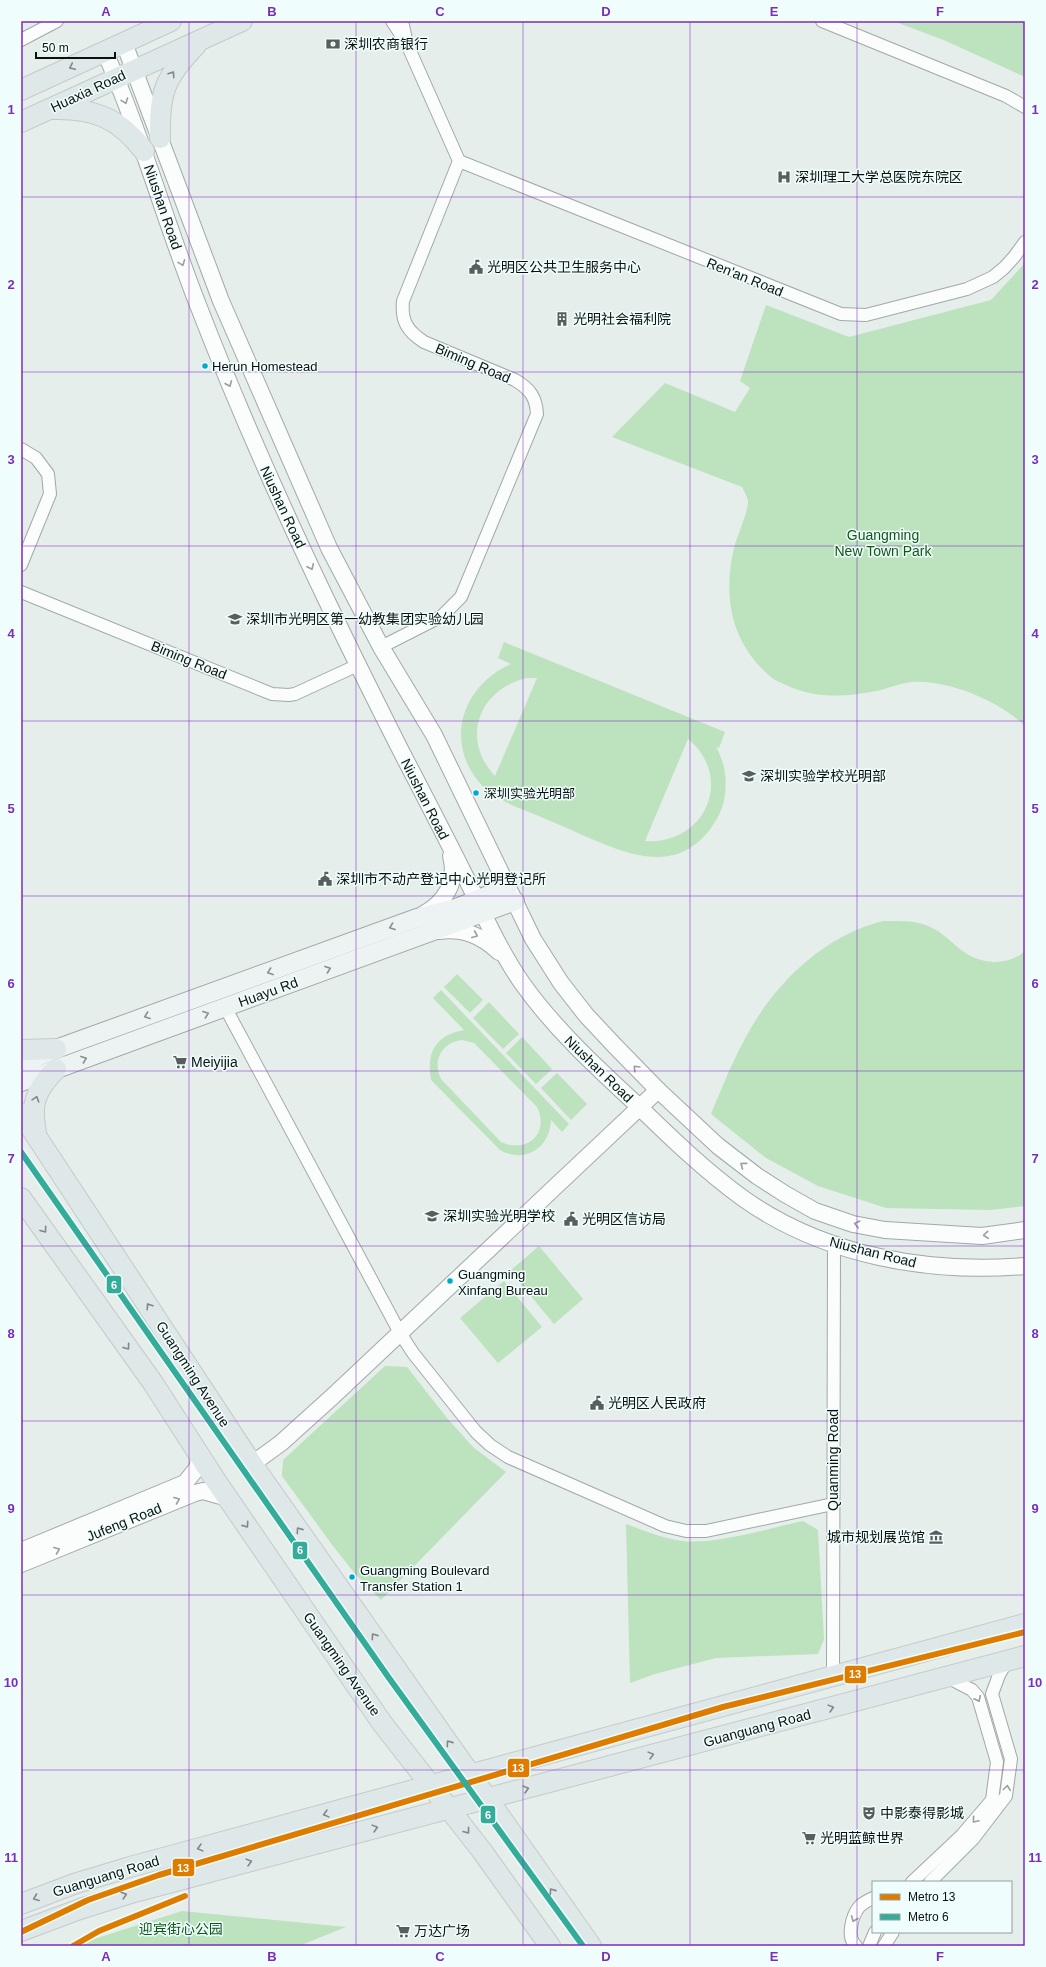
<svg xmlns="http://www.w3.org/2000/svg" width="1046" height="1967" viewBox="0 0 1046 1967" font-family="Helvetica,'Noto Sans SC',sans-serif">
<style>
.green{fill:#bce2be;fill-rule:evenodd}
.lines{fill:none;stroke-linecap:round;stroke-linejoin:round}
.minor-casing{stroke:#a2a8a7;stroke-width:14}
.tertiary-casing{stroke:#a2a8a7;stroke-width:18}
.secondary-casing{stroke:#a2a8a7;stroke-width:20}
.primary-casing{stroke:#c6c9c8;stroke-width:22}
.minor{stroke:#fbfcfc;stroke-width:12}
.tertiary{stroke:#fbfcfc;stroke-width:16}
.secondary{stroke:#edf2f3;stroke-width:18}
.primary{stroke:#dee8e9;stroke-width:20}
.metro-1-casing{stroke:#effefc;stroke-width:9}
.metro-2-casing{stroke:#effefc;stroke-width:9}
.metro-1{stroke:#de7c00;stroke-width:6}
.metro-2{stroke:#35ab99;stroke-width:6}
.oneway{stroke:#808787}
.oneway2{stroke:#9b9e9e}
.oneway3{stroke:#888d8d}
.grid{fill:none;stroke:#7b2cbf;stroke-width:1;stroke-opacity:0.55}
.bus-dot{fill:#00a9ce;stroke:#effefc;stroke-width:1.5}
.labels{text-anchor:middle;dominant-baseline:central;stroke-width:3;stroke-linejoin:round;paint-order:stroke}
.bus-label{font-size:13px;fill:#0c1110;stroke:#effefc;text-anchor:start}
.poi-label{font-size:14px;fill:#0c1110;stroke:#effefc;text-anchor:start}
.street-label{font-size:14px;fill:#0c1110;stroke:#effefc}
.park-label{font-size:14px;fill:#0f5716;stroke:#effefc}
.line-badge{stroke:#effefc;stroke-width:1.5}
.badge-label{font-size:11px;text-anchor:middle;font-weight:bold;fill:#fff}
.neatline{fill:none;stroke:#7b2cbf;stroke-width:1.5}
.grid-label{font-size:13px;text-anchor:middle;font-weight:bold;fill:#7b2cbf}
</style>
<rect width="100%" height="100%" fill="#e6eeec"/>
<g class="green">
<polygon points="893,21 1025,21 1025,77 946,41"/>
<path d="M1025,263V726C999,701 949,680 912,682C901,683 889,688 877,691C845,697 816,699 786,685C782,683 776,681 772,678C730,643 722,595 735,544C738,535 749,508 748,501C747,496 744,491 742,487L612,437L665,383L735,412L750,388L740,381L766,305L849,337L991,300Z"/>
<path d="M504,642L725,732L719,748L716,747C728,767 729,796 718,817C677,890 609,845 553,822C529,811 497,803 479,782C444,740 463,685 511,664L498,658ZM527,678H537L495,776C460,739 479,689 527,678ZM688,739C735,778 705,845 645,841Z"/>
<path d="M883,921C897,921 912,920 926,925C954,936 959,960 994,962C1006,962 1016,959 1025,951V1206L991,1210L886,1208L818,1186L766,1158L711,1114C723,1085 735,1055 751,1028C779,979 828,934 883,921Z"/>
<polygon points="457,974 483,1000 470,1013 444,987"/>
<path d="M441,990L569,1124L562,1132L551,1120C550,1148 525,1164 500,1150L431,1080C426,1052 436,1035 464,1030L433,998ZM462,1040L474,1043L537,1107C550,1133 527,1154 501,1142L441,1079C432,1061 442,1042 462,1040Z"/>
<polygon points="489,1002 519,1034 503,1049 473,1018"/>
<polygon points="522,1037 552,1069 536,1084 506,1053"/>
<polygon points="557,1073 587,1104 571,1120 541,1088"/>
<polygon points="539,1246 583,1299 554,1324 510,1271"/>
<polygon points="504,1281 542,1327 498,1363 460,1318"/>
<polygon points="385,1366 407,1367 447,1418 473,1447 506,1472 381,1600 356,1575 333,1546 282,1476 283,1460"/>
<path d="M803,1521L818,1530L824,1639L818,1654L716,1658L655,1674L630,1683L626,1524C645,1531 662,1538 682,1541C715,1545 770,1528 803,1521Z"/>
<polygon points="182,1911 346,1927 299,1946 72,1946"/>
</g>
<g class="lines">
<defs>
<g id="minor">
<polyline points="392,21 403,38"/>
<polyline points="822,21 1006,96 1025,107"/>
<polyline points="21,40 57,21"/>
<polyline points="459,161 841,314 866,315 967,289 993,277 1004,268 1014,257 1025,242"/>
<polyline points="21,449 36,458 48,474 50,494 21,565"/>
<polyline points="21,592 272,694 289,695 295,694 358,665"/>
<path d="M381,647L442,616L461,597L537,414C536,397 530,389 515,380L424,342C407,331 401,321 403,301L459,161L407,44L402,21"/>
<polyline points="225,1007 400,1333 413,1353 476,1432 490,1445 508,1457 665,1526 686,1531 706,1531 833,1504"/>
<polyline points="833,1676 834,1244"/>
<polyline points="912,1882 962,1835 992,1800 997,1762 978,1697 972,1690 947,1677"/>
<polyline points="930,1882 973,1839 1006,1796 1011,1759 992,1694 999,1675 1007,1661"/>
<path d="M856,1946C846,1937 852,1916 859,1907C862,1903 869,1900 873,1898"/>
<polyline points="869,1946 875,1932"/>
<polyline points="884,1946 893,1932"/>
</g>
<g id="tertiary">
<polyline points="124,43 221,301 329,548 381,647 434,735 533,939 561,983 586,1015 615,1046 658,1090 718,1146 757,1176 785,1194 815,1211 853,1224 885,1230 982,1236 1025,1230"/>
<path d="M105,52C141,134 165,221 198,305C257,458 327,605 401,751C425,797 449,843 472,890C487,922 502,954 522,983C554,1028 594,1065 634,1102C669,1136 705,1171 744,1199C825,1256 929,1274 1025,1266"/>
<path d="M422,915C445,903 458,882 451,856"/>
<path d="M439,931C463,928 481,935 499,952"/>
<polyline points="252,1464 281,1443 332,1397 658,1090"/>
<polyline points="21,1551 185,1483 197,1468 200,1456"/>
<polyline points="21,1564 195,1493 203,1491 228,1498"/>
</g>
<g id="secondary">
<polyline points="21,1064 56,1049 417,918 456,908 508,887"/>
<polyline points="21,1082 515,901"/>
</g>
<g id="primary">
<polyline points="21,90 171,21"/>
<path d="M53,109C94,108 119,118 144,151"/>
<polyline points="21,122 242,21"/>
<path d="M160,138C159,93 164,78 196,45"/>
<polyline points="21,1050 56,1049"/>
<polyline points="21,1113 252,1464 591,1946"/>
<path d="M36,1132C30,1103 36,1090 56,1069"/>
<polyline points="21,1198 153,1383 216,1481 382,1723 482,1851 550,1946"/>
<polyline points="21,1904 74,1884 130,1867 1025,1624"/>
<polyline points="21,1931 80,1909 134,1892 1025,1656"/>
</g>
</defs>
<use href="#minor" class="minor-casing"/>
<use href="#tertiary" class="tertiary-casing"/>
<use href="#secondary" class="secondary-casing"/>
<use href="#primary" class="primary-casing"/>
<use href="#minor" class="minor"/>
<use href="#tertiary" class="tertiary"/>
<use href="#secondary" class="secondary"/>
<use href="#primary" class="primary"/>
<defs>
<g id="metro-1">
<polyline points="21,1932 88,1900 159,1875 723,1707 1025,1632"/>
<polyline points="73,1946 99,1931 185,1896"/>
</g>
<polyline id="metro-2" points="21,1152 389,1678 583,1946"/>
</defs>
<use href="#metro-1" class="metro-1-casing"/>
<use href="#metro-2" class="metro-2-casing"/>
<use href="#metro-1" class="metro-1"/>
<use href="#metro-2" class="metro-2"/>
</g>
<defs><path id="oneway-chevron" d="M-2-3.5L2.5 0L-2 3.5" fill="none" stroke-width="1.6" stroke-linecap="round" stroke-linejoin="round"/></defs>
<g class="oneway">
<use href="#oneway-chevron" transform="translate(72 67) rotate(155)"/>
<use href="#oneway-chevron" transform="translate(172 74) rotate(-57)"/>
<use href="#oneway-chevron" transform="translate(36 1099) rotate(-72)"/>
<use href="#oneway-chevron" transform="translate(44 1230) rotate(54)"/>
<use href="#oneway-chevron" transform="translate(149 1306) rotate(-123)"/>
<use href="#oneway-chevron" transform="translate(127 1347) rotate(54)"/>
<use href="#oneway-chevron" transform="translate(246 1525) rotate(55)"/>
<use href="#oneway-chevron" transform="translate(299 1530) rotate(-125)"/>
<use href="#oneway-chevron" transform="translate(374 1636) rotate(-125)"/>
<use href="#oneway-chevron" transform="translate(831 1708) rotate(-15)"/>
<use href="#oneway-chevron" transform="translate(449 1743) rotate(-125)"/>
<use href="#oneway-chevron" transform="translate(651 1755) rotate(-15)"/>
<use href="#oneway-chevron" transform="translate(526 1789) rotate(-15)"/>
<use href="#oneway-chevron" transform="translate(326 1814) rotate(165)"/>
<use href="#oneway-chevron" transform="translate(375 1828) rotate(-15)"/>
<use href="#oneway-chevron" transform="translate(467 1831) rotate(52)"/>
<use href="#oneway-chevron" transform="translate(200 1848) rotate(165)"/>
<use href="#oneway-chevron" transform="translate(249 1862) rotate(-15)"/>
<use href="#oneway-chevron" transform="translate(552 1891) rotate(-125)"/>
<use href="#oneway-chevron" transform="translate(124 1895) rotate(-17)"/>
<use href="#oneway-chevron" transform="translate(36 1898) rotate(159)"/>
</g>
<g class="oneway2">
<use href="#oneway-chevron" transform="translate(125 101) rotate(70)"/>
<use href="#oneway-chevron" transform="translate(182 263) rotate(69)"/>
<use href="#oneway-chevron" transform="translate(229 384) rotate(67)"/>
<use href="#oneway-chevron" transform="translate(311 567) rotate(65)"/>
<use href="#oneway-chevron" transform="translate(475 935) rotate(23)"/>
<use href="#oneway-chevron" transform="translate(636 1068) rotate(-134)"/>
<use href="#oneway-chevron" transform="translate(743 1165) rotate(-143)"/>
<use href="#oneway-chevron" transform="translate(857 1224) rotate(-167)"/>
<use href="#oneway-chevron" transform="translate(986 1235) rotate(175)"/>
<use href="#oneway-chevron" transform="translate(177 1500) rotate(-22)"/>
<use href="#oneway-chevron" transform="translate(57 1550) rotate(-22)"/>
<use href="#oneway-chevron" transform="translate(978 1699) rotate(64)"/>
<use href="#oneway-chevron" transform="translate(1007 1788) rotate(-82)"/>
<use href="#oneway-chevron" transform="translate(975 1820) rotate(130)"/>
<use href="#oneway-chevron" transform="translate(854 1919) rotate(113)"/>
</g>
<g class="oneway3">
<use href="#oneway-chevron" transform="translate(392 927) rotate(160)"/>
<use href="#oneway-chevron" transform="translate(328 969) rotate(-20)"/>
<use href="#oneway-chevron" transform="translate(270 972) rotate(160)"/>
<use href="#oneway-chevron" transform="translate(206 1014) rotate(-20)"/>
<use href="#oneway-chevron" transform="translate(147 1016) rotate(160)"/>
<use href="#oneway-chevron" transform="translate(84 1059) rotate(-20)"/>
</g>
<path class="grid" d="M189,21V1946M356,21V1946M523,21V1946M690,21V1946M857,21V1946M21,197H1025M21,372H1025M21,546H1025M21,721H1025M21,896H1025M21,1071H1025M21,1246H1025M21,1421H1025M21,1595H1025M21,1770H1025"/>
<defs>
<symbol id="bank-bare" viewBox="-9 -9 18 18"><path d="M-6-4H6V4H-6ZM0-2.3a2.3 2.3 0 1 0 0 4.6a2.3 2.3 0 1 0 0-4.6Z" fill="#585e5d" stroke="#effefc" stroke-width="2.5" paint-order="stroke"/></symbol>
<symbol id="hospital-bare" viewBox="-9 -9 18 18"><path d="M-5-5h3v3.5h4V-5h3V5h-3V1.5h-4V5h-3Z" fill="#585e5d" stroke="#effefc" stroke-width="2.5" paint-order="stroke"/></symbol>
<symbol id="civic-bare" viewBox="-9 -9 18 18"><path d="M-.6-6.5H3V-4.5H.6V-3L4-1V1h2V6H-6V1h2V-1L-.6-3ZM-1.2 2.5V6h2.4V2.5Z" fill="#585e5d" stroke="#effefc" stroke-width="2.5" paint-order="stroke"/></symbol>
<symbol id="building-bare" viewBox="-9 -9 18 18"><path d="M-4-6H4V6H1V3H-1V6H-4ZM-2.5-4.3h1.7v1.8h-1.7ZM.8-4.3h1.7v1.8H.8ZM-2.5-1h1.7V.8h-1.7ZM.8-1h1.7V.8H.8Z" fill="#585e5d" stroke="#effefc" stroke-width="2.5" paint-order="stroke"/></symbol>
<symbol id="school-bare" viewBox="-9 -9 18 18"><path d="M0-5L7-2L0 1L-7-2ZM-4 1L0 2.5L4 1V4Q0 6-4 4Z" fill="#585e5d" stroke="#effefc" stroke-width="2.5" paint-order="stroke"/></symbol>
<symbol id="supermarket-bare" viewBox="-9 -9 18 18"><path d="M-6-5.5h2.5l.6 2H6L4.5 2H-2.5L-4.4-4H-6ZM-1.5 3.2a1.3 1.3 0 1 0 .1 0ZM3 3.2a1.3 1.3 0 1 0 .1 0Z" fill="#585e5d" stroke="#effefc" stroke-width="2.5" paint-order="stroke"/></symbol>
<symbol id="museum-bare" viewBox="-9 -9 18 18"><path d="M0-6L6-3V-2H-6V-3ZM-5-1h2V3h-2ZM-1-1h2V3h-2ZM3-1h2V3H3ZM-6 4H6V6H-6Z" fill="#585e5d" stroke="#effefc" stroke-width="2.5" paint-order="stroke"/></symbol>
<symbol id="theatre-bare" viewBox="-9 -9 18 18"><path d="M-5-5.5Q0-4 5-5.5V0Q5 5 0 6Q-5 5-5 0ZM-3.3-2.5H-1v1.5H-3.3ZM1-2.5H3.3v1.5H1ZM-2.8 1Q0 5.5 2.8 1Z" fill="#585e5d" stroke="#effefc" stroke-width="2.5" paint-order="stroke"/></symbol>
</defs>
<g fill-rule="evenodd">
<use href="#bank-bare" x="323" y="34" width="20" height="20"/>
<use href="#hospital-bare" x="774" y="167" width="20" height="20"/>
<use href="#civic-bare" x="466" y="257" width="20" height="20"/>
<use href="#building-bare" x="552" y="309" width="20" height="20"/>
<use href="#school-bare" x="225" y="609" width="20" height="20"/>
<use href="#school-bare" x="739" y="766" width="20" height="20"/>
<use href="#civic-bare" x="315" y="869" width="20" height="20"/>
<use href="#supermarket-bare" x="170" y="1052" width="20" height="20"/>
<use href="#school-bare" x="422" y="1206" width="20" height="20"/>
<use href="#civic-bare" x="561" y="1209" width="20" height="20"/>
<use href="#civic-bare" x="587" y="1393" width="20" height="20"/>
<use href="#museum-bare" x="926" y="1527" width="20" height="20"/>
<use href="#theatre-bare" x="859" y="1803" width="20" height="20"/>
<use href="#supermarket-bare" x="799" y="1828" width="20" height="20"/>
<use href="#supermarket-bare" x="393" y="1921" width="20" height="20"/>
</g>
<g class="bus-dot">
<circle cx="205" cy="366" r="3.5"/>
<circle cx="476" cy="793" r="3.5"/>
<circle cx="450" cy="1281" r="3.5"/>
<circle cx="352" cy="1577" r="3.5"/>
</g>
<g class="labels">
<g class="bus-label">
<text x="212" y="366">Herun Homestead</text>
<text x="484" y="793">深圳实验光明部</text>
<text x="458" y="1274">Guangming<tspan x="458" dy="16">Xinfang Bureau</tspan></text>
<text x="360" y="1570">Guangming Boulevard<tspan x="360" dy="16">Transfer Station 1</tspan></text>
</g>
<g class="poi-label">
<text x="344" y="44">深圳农商银行</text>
<text x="795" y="177">深圳理工大学总医院东院区</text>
<text x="487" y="267">光明区公共卫生服务中心</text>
<text x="573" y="319">光明社会福利院</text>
<text x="246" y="619">深圳市光明区第一幼教集团实验幼儿园</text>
<text x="760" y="776">深圳实验学校光明部</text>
<text x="336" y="879">深圳市不动产登记中心光明登记所</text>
<text x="191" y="1062">Meiyijia</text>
<text x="443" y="1216">深圳实验光明学校</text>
<text x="582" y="1219">光明区信访局</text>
<text x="608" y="1403">光明区人民政府</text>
<text x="925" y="1537" text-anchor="end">城市规划展览馆</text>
<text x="880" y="1813">中影泰得影城</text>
<text x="820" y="1838">光明蓝鲸世界</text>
<text x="414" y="1931">万达广场</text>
</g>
<g class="street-label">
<text transform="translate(88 91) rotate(-25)">Huaxia Road</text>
<text transform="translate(163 207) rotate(71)">Niushan Road</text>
<text transform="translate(745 277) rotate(22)">Ren'an Road</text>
<text transform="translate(473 363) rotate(23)">Biming Road</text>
<text transform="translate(283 507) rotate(65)">Niushan Road</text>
<text transform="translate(189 660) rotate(22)">Biming Road</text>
<text transform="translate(425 799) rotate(63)">Niushan Road</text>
<text transform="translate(268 992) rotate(-20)">Huayu Rd</text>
<text transform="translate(599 1069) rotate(44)">Niushan Road</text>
<text transform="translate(873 1252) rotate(14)">Niushan Road</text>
<text transform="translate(193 1374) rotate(57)">Guangming Avenue</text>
<text transform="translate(833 1460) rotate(-90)">Quanming Road</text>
<text transform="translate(124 1522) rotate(-22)">Jufeng Road</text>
<text transform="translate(342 1664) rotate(55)">Guangming Avenue</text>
<text transform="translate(757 1728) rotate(-15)">Guanguang Road</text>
<text transform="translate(106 1876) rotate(-17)">Guanguang Road</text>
</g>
<g class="park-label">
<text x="883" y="535">Guangming<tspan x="883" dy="16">New Town Park</tspan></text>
<text x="181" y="1929">迎宾街心公园</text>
</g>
</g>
<g class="line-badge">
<rect x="106" y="1275" width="16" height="19" rx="4" fill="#35ab99"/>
<rect x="292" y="1541" width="16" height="19" rx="4" fill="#35ab99"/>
<rect x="844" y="1665" width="23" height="19" rx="4" fill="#de7c00"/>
<rect x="507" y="1758" width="23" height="20" rx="4" fill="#de7c00"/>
<rect x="480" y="1805" width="16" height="19" rx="4" fill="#35ab99"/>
<rect x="172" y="1858" width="23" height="19" rx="4" fill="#de7c00"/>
</g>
<g class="badge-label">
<text x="114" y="1289">6</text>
<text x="300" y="1554">6</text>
<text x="855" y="1678">13</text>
<text x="518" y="1772">13</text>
<text x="488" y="1819">6</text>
<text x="183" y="1872">13</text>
</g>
<rect width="1046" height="1967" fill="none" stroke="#effefc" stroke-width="44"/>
<rect x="872" y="1881" width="140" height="52" fill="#effefc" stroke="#949f9e"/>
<rect x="880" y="1894" width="20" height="6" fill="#de7c00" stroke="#949f9e"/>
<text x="908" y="1901" font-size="12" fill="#0c1110">Metro 13</text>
<rect x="880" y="1914" width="20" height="6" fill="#35ab99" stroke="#949f9e"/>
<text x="908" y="1921" font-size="12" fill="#0c1110">Metro 6</text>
<path d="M36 52v6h79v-6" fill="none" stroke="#0c1110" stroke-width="2"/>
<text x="42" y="52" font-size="12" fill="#0c1110" stroke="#effefc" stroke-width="3" paint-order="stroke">50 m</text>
<rect x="22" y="22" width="1002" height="1923" class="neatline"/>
<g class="grid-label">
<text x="106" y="16">A</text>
<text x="272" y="16">B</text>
<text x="440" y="16">C</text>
<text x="606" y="16">D</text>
<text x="774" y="16">E</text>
<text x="940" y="16">F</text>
<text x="11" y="114">1</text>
<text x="1035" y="114">1</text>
<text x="11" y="289">2</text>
<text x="1035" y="289">2</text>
<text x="11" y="464">3</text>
<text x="1035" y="464">3</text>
<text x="11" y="638">4</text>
<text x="1035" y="638">4</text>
<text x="11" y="813">5</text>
<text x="1035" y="813">5</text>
<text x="11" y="988">6</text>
<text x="1035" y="988">6</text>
<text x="11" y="1163">7</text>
<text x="1035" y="1163">7</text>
<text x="11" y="1338">8</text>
<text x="1035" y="1338">8</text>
<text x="11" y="1513">9</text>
<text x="1035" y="1513">9</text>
<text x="11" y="1687">10</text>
<text x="1035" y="1687">10</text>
<text x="11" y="1862">11</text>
<text x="1035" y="1862">11</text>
<text x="106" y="1961">A</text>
<text x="272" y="1961">B</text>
<text x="440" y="1961">C</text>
<text x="606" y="1961">D</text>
<text x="774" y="1961">E</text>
<text x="940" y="1961">F</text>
</g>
</svg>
